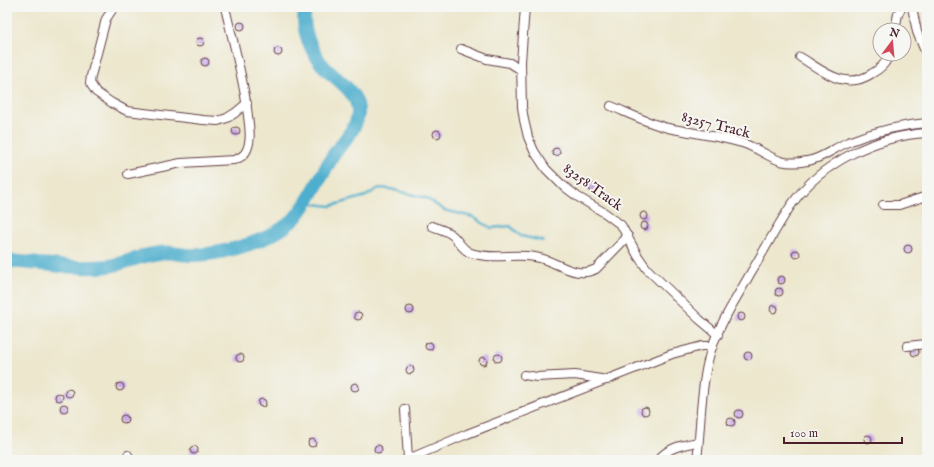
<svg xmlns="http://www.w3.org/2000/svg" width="934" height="467" viewBox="0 0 934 467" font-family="'IM FELL English',serif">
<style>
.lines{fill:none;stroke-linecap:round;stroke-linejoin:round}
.stream{stroke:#4eaecd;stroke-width:2.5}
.river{stroke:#4eaecd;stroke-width:14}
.building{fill:#c8a7ea}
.minor-casing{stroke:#623d43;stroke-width:10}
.minor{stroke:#fff;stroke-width:8}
.labels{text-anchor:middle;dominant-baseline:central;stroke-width:4;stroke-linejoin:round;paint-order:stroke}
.street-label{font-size:15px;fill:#4a1f2b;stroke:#f6f6f2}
</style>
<rect width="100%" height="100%" fill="#f6f6f2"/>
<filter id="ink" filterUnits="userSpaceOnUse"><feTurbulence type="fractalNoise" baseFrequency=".025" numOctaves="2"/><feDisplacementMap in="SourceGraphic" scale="8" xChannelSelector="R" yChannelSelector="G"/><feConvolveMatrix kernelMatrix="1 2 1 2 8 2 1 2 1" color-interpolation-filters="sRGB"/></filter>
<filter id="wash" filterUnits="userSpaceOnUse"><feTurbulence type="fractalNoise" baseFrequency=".012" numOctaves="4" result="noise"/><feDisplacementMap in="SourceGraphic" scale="16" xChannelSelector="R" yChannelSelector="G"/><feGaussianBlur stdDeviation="0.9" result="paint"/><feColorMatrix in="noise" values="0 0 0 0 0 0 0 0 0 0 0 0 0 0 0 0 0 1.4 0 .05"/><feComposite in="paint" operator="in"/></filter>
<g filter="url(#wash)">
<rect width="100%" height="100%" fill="#ece7cd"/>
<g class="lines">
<polyline class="stream" points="306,203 331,206 366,196 379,188 390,189 426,198 444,210 473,217 491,228 510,226 521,236 543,241"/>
<path class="river" d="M7,261C41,263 75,270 109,266C126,263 142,255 159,253C171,251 183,256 195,255C225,254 274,240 295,218C310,201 320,178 331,159C339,144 360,128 358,109C356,92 339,81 327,70C313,56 299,28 306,7"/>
</g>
<g id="blocks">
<g class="building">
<circle cx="241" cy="26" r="4"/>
<circle cx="200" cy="42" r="4"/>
<circle cx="278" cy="52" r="4"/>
<circle cx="205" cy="62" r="4"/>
<circle cx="236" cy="131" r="4"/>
<circle cx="437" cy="134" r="4"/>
<circle cx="556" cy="152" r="4"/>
<circle cx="593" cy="188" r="4"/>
<circle cx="644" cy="216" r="4"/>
<circle cx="644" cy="226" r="4"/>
<circle cx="908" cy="249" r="4"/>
<circle cx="796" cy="254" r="4"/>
<circle cx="781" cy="280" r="4"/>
<circle cx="779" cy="292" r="4"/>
<circle cx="774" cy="309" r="4"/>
<circle cx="410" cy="310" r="4"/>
<circle cx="358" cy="316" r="4"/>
<circle cx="741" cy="317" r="4"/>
<circle cx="429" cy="346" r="4"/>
<circle cx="915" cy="352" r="4"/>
<circle cx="748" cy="356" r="4"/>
<circle cx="240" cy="358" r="4"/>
<circle cx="498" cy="358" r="4"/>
<circle cx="483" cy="361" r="4"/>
<circle cx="410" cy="370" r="4"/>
<circle cx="120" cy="387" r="4"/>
<circle cx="355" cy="387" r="4"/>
<circle cx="69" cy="393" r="4"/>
<circle cx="59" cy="397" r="4"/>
<circle cx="262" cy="403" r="4"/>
<circle cx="64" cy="408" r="4"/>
<circle cx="645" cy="411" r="4"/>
<circle cx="739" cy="414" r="4"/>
<circle cx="124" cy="419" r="4"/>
<circle cx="731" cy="422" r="4"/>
<circle cx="868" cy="439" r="4"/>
<circle cx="312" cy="443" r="4"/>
<circle cx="378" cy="449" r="4"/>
<circle cx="194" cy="450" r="4"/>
</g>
</g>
</g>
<g filter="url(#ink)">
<use href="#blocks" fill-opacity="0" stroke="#623d43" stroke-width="1"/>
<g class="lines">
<defs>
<g id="minor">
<polyline points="114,7 106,19 91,76 90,83 96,92 112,103 127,111 203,120 218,121 227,118 235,113 247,103"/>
<polyline points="525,7 521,62 522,107 524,120 528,137 534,151 546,169 561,184 578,197 605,213 621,225 638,256 647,269 699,319 718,335"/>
<polyline points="912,7 917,32 927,56"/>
<polyline points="895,30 898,14 902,7"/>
<polyline points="461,49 487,59 510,63 521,70"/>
<path d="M800,57C823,71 845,91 871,74C880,69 886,64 889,54"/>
<path d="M611,106C630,114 648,123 668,128C692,133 718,136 742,143C768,151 775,168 807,161C822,159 834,148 848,142C873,132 900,125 927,123"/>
<path d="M128,174L181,163L234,160C243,157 247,153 249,143C251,135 249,125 248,116C244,79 233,43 225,7"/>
<polyline points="883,205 899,205 927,196"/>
<path d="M432,226C439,229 446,230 452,235C459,241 462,250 471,253C492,260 515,253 535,257C556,260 575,280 596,269L628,236"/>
<polyline points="907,346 927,344"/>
<polyline points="524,375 537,377 575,375 607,380"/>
<polyline points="405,409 408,459"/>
<polyline points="128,455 130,460"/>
<polyline points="406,460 467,434 672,354 702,346 713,346"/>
<path d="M658,460C668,447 683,445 698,442"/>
<path d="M697,460C701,427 700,393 708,361C715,330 735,301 750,274C764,251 777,226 792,204C822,162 876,136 927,133"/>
</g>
</defs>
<use href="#minor" class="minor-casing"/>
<use href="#minor" class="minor"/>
</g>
</g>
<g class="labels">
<g class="street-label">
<text transform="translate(716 125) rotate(14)">83257 Track</text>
<text transform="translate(593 187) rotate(36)">83258 Track</text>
</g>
</g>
<rect width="934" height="467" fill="none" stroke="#f6f6f2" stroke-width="24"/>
<g transform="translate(892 42) rotate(16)"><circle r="19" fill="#f6f6f2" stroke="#b1a0a2"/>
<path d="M0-3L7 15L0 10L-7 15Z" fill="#d1495b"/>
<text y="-6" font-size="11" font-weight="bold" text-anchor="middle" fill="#4a1f2b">N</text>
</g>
<path d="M784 437v6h118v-6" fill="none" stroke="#4a1f2b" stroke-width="2"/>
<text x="790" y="437" font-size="12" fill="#4a1f2b" stroke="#f6f6f2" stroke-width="3" paint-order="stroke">100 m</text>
</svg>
